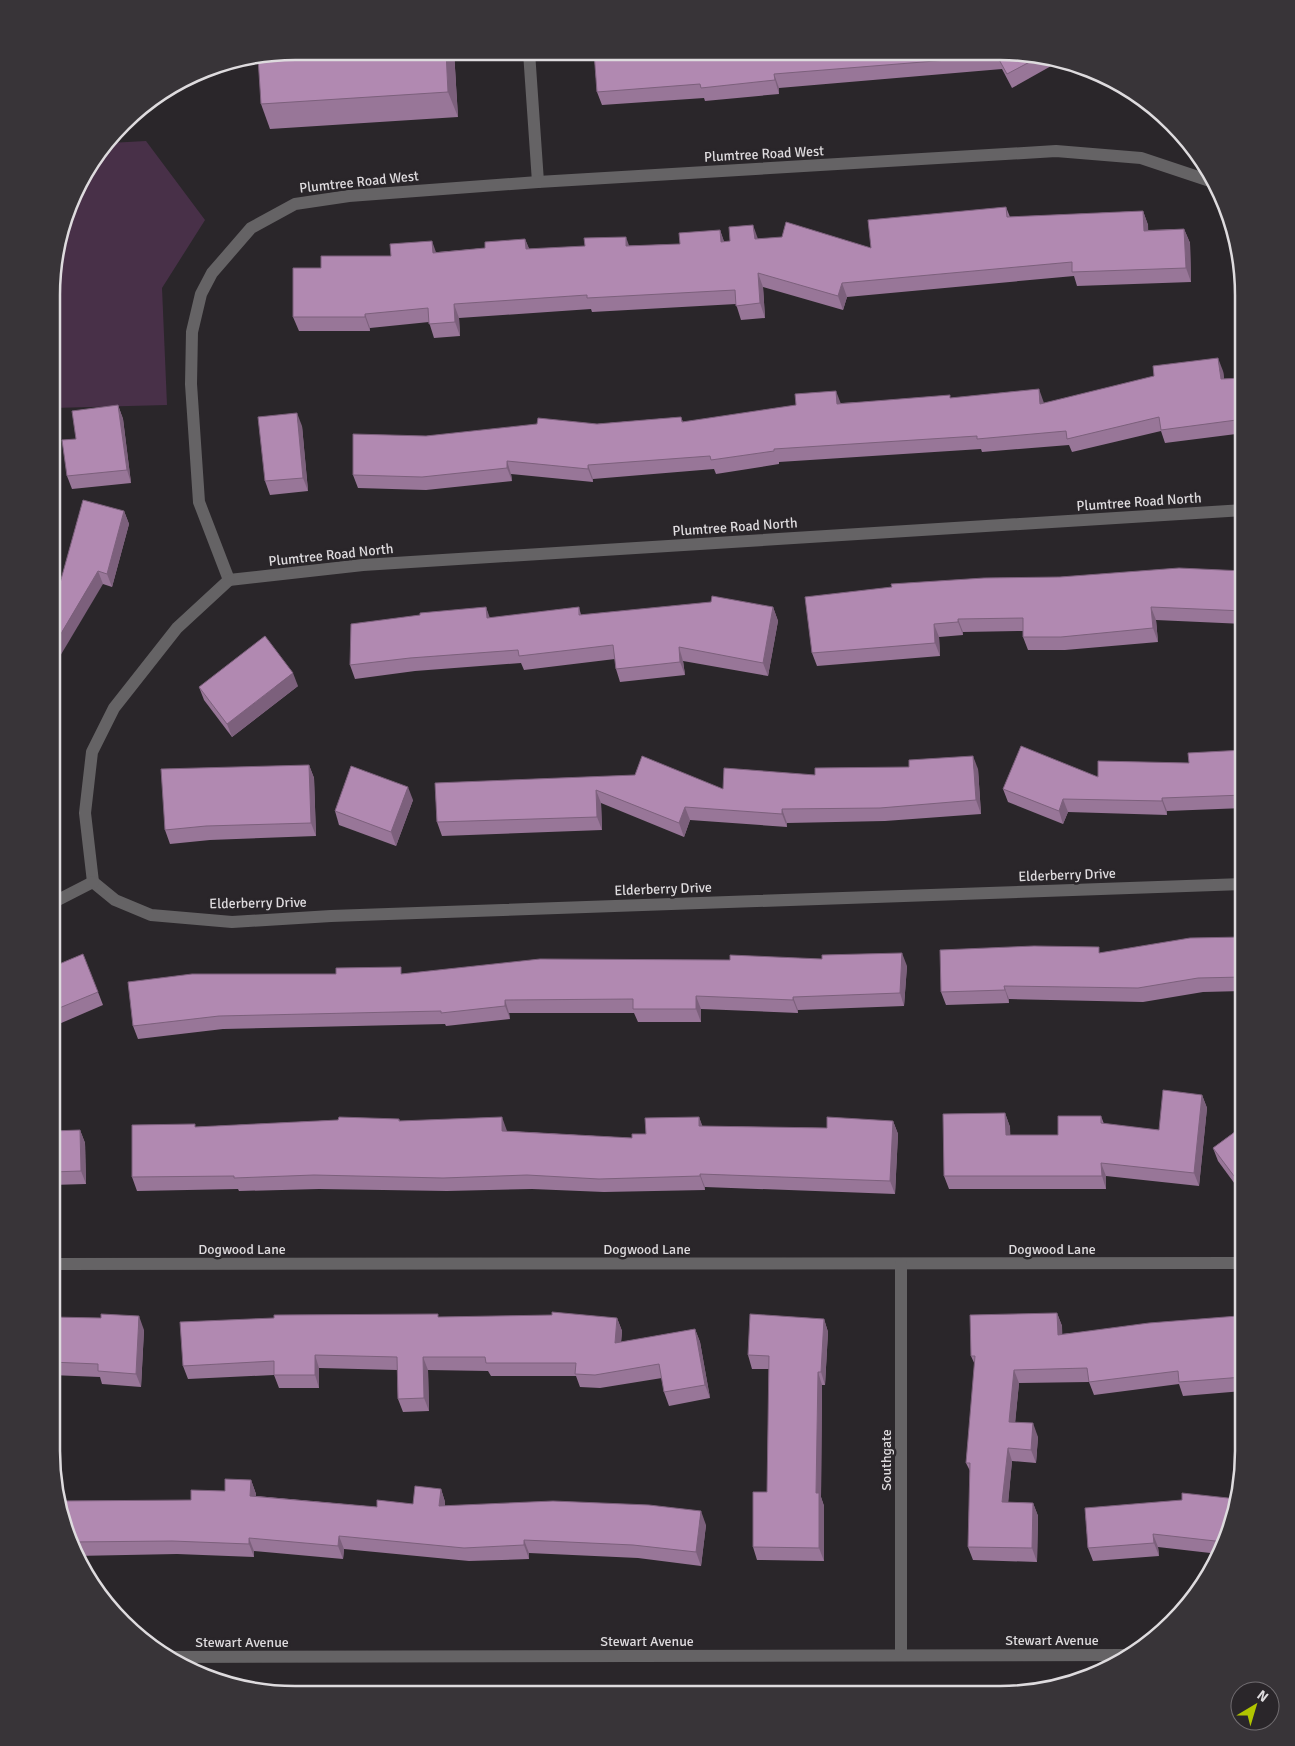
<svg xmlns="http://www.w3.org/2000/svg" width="1295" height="1746" viewBox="0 0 1295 1746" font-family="Signika,sans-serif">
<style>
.green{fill:#483048}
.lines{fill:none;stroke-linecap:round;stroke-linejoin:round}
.minor{stroke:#656365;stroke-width:12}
.tertiary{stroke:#656365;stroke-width:12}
.wall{fill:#987698}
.shaded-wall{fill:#7c607c}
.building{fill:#b189b1;stroke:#7c607c}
.labels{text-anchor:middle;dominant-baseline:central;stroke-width:5;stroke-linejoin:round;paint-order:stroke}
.street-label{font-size:14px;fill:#dedbde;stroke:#2a262a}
.rim{fill:none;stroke:#dedbde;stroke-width:2.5}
</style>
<rect width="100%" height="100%" fill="#2a262a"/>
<polygon class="green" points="146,141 205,220 162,288 167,405 53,408 53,263 84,173 109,143"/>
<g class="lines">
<g class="minor">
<polyline points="529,52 538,182"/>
<polyline points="229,580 199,502 191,384 192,332 201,294 212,273 251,228 295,204 349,196 538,182 1056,151 1141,158 1216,183"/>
<polyline points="229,580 363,565 1244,510"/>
<polyline points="93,882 115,900 151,915 232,922 331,916 1243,884"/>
<polyline points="93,882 85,813 92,752 114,708 177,628 229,580"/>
<polyline points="52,903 93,882"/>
<polyline points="52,1264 1243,1263"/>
<polyline points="901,1264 901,1655"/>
</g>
<polyline class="tertiary" points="165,1657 1129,1655"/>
</g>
<g class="wall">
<polygon points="454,52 458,117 270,129 261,104"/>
<polygon points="594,52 1032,53 1060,61 1012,88 1002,69 779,88 779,94 705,101 704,98 602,105 597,92"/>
<polygon points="1006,207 1010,217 1143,211 1148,225 1148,230 1184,229 1190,243 1191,282 1077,286 1074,276 847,297 843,310 763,287 765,318 741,320 736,304 592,312 591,309 459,318 460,336 434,338 429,322 370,328 370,331 299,331 293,317 321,268 391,256 485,248 525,239 529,249 680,244 720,230 724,242 758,239 871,248"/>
<polygon points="1223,371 1224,379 1244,378 1244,433 1165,443 1161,431 1072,452 1069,445 982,452 981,449 779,462 779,464 716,474 714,469 593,479 593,482 511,474 512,481 426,490 358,488 353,475 426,436 597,424 681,417 683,422 841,403 951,398 1044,403"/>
<polygon points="118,405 123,419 131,483 72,489 67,476 76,439"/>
<polygon points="302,426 308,491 270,495 265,481"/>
<polygon points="124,511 129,524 112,587 103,584 57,594"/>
<polygon points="1244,571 1244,624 1156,620 1158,642 1065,650 1028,650 1023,637 1023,631 963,632 963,635 939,637 940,656 817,666 812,653 1060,577"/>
<polygon points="486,607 489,618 579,607 581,615 773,607 778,621 768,676 683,661 685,675 620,682 616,669 615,659 524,670 521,663 415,671 355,679 350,665"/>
<polygon points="298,686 232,737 204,700 199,687"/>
<polygon points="1244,750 1244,808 1167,811 1167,815 1068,812 1063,824 1008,802 1003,789 1189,763"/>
<polygon points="309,765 314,778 316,836 210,840 170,844 165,830"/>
<polygon points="978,769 981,814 885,821 787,823 787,827 690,820 684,837 601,803 602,830 442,836 437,822 435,783 723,789 815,775"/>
<polygon points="413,800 396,846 339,825 335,811"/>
<polygon points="1243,937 1243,991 1203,992 1143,1002 1009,999 1009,1003 946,1005 941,992 1101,953"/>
<polygon points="907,966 904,1006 798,1010 798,1013 701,1009 701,1022 638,1022 634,1013 509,1013 510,1019 446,1026 445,1024 223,1029 138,1039 133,1026 336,974 404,974"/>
<polygon points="52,967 98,992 103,1005 52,1027"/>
<polygon points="1202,1095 1207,1108 1199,1186 1106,1176 1106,1189 949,1189 944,1176 1005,1113 1010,1127 1010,1135 1058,1135 1101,1116 1104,1124 1159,1130"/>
<polygon points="699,1117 702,1126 827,1128 893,1121 898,1134 895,1194 705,1187 705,1190 604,1192 532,1189 447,1191 319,1189 239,1191 238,1189 137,1191 132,1177 196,1127 338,1120 399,1119 400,1121 507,1131 632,1138"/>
<polygon points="1243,1126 1243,1195 1218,1161 1213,1148"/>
<polygon points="80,1130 85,1143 86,1184 52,1185 52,1131"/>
<polygon points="1057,1313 1062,1326 1062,1334 1238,1316 1239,1319 1243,1319 1243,1391 1183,1396 1179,1384 1094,1395 1089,1382 1019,1383 1015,1422 1038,1437 1036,1463 1012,1461 1008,1502 1033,1503 1038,1516 1037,1562 973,1560 968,1547 970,1471 966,1463 975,1365 971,1356"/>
<polygon points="52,1317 144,1330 141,1387 102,1384 100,1377 51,1375"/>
<polygon points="439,1317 617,1318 622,1331 621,1342 695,1329 700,1342 710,1398 669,1406 664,1392 662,1378 600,1388 580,1387 576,1376 491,1376 488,1371 428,1370 429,1411 403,1412 398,1399 397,1370 319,1368 319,1388 279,1388 274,1375 188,1379 183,1366"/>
<polygon points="824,1319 828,1332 825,1385 822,1385 821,1497 824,1506 824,1561 757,1560 753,1547 767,1492 769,1369 752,1369 748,1355"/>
<polygon points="251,1480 256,1494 256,1496 377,1507 413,1504 441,1489 445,1502 445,1506 706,1525 701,1566 638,1558 529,1553 529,1559 469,1561 344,1549 343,1559 254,1551 254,1557 177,1554 75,1556 59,1514 191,1500 225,1491"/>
<polygon points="1085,1508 1231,1530 1219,1554 1158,1547 1159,1556 1093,1561 1088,1548"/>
</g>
<g class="shaded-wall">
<polygon points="446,52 454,52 458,117 448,92"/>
<polygon points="774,74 779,88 779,94 775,80"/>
<polygon points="1143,211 1148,225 1149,245 1144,231"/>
<polygon points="753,225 758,239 755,239"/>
<polygon points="1184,229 1190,243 1191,282 1186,268"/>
<polygon points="720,230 725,244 721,242"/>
<polygon points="626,237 631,251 626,246"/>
<polygon points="525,239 531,253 526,249"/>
<polygon points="432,241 437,255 433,253"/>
<polygon points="758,273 763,287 765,318 760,303"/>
<polygon points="842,283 847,297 843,310 838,296"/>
<polygon points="454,304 459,318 460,336 455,322"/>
<polygon points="365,314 370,328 370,331 365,317"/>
<polygon points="1218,358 1223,371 1226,392 1221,379"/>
<polygon points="1039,389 1044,403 1040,404"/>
<polygon points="836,391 841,404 837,404"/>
<polygon points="118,405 123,419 131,483 127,470"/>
<polygon points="297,413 302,426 308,491 303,478"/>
<polygon points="507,461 511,474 512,481 507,468"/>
<polygon points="588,465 593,479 593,482 588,469"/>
<polygon points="124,511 129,524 112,587 107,574"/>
<polygon points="98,571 103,584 53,668 53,647"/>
<polygon points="486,607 491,621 487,618"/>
<polygon points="773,607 778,621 768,676 763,663"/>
<polygon points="1151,607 1156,620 1158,642 1153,628"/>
<polygon points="958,619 963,632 963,635 958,622"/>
<polygon points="934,624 939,637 940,656 935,643"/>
<polygon points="679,647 683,661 685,675 680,662"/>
<polygon points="293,673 298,686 232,737 227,724"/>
<polygon points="973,756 978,769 981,814 976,800"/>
<polygon points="309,765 314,778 316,836 311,823"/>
<polygon points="408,787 413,800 396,846 391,832"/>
<polygon points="596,790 601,803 602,830 597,817"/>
<polygon points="1162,798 1167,811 1167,815 1162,801"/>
<polygon points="1063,799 1068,812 1063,824 1059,811"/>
<polygon points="685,807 690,820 684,837 679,823"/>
<polygon points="782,809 787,823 787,827 782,814"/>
<polygon points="902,953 907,966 904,1006 900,993"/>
<polygon points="1004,986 1009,999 1009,1003 1005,990"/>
<polygon points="696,996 701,1009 701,1022 696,1009"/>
<polygon points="793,997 798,1010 798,1013 793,1000"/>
<polygon points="505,1000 509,1013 510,1019 505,1006"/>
<polygon points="1202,1095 1207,1108 1199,1186 1194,1173"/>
<polygon points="1005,1113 1010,1127 1011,1148 1006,1135"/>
<polygon points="502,1117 507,1131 502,1131"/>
<polygon points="699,1117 704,1130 699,1126"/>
<polygon points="893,1121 898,1134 895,1194 890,1181"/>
<polygon points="80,1130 85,1143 86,1184 81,1171"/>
<polygon points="1101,1163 1106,1176 1106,1189 1102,1176"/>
<polygon points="700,1174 705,1187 705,1190 700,1176"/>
<polygon points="1057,1313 1062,1326 1063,1348 1058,1335"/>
<polygon points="139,1316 144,1330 141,1387 136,1374"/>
<polygon points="617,1318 622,1331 620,1356 615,1343"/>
<polygon points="824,1319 828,1332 825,1385 821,1372"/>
<polygon points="695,1329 700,1342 710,1398 705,1385"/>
<polygon points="315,1355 319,1368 319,1388 315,1375"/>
<polygon points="423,1357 428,1370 429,1411 424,1398"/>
<polygon points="1014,1370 1019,1383 1014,1435 1009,1422"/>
<polygon points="818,1372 822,1385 821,1497 824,1506 824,1561 819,1548 816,1493"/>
<polygon points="1033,1423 1038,1437 1036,1463 1031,1450"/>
<polygon points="1008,1448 1012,1461 1007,1516 1002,1502"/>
<polygon points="251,1480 256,1494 255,1509 250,1496"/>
<polygon points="441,1489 445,1502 444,1519 439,1506"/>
<polygon points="1033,1503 1038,1516 1037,1562 1032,1548"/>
<polygon points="701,1511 706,1525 701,1566 696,1552"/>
<polygon points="1153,1534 1158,1547 1159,1556 1154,1543"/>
<polygon points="339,1536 344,1549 343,1559 338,1546"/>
<polygon points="249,1538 254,1551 254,1557 249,1544"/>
<polygon points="524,1540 529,1553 529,1559 524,1545"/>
</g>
<g class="building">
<polygon points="295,51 446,52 448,92 261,104 258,57"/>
<polygon points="594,52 1032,53 1041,56 1007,74 997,56 774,74 775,80 701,88 700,84 597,92"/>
<polygon points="1006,207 1007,217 1143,211 1144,231 1184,229 1186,268 1072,272 1072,262 842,283 838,296 758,273 760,303 736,306 735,290 587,298 587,295 454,304 455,322 429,324 428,308 365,314 365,317 293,317 293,268 321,268 321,256 391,256 390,244 432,241 433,253 485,248 485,242 525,239 526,249 585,246 584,238 626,237 626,246 680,244 679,233 720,230 721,242 730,241 729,227 753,225 755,239 782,237 786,222 871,248 868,220"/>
<polygon points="1218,358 1221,379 1244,378 1244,419 1161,430 1159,417 1067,439 1066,431 977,439 977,436 774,449 774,451 711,460 710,456 588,465 588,469 507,461 507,468 422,477 353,475 353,434 426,436 537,424 538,418 597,424 681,417 682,422 796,405 795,394 836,391 837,404 950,395 950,398 1039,389 1040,404 1154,376 1153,366"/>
<polygon points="118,405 127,470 67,476 62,440 76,439 72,411"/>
<polygon points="297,413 303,478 265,481 258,417"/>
<polygon points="83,500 124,511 107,574 98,571 53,647 53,591 57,594"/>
<polygon points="1179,568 1244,571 1244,611 1151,607 1153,628 1061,637 1023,637 1023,618 958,619 958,622 934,624 935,643 812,653 805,597 892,587 891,584 984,578 1060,577"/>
<polygon points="712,596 773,607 763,663 679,647 680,662 616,669 613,645 519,656 518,650 410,658 350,665 351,624 420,615 420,613 486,607 487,618 579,607 579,615 711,602"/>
<polygon points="265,636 293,673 227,724 199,687"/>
<polygon points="1021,746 1098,777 1098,761 1189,763 1188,753 1244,750 1244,795 1162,798 1162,801 1063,799 1059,811 1003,789"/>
<polygon points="642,756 723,789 724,768 815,775 815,768 909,767 909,760 973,756 976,800 880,808 782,809 782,814 685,807 679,823 596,790 597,817 437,822 435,783 635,775"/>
<polygon points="309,765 311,823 206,826 165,830 161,769"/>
<polygon points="351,766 408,787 391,832 335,811"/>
<polygon points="1243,937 1243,977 1198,978 1138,988 1004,986 1005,990 941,992 940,950 1034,946 1099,947 1099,953 1190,938"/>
<polygon points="902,953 900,993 793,997 793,1000 696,996 696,1009 633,1009 633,999 505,1000 505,1006 441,1013 441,1011 219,1016 133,1026 128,982 192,974 336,974 336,968 401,967 401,974 540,959 730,960 730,955 822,959 822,955"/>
<polygon points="83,954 98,992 52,1011 52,967"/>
<polygon points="1163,1090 1202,1095 1194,1173 1101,1163 1102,1176 944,1176 943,1114 1005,1113 1006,1135 1058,1135 1058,1116 1101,1116 1101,1123 1159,1130"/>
<polygon points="339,1117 399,1119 399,1121 502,1117 502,1131 632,1138 632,1134 646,1134 645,1118 699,1117 699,1126 827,1128 827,1117 893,1121 890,1181 700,1174 700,1176 599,1179 527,1175 443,1178 314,1175 234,1178 234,1176 132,1177 132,1125 195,1124 195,1127 338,1120"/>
<polygon points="1243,1126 1243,1188 1213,1148"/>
<polygon points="80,1130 81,1171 52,1172 52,1131"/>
<polygon points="552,1312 617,1318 615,1343 695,1329 705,1385 664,1392 659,1364 595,1375 575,1374 576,1363 486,1363 485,1357 423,1357 424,1398 398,1399 397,1357 315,1355 315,1375 274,1375 274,1361 183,1366 180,1322 274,1318 274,1315 438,1314 438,1317 552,1315"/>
<polygon points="1057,1313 1058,1335 1149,1323 1238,1316 1238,1319 1243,1319 1243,1360 1242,1360 1243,1377 1179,1382 1178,1371 1089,1382 1087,1368 1014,1370 1009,1422 1033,1423 1031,1450 1008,1448 1002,1502 1033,1503 1032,1548 968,1547 970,1463 966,1463 975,1356 971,1356 970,1315"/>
<polygon points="101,1314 139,1316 136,1374 98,1371 98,1364 51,1362 52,1317 101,1318"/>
<polygon points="750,1314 824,1319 821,1372 818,1372 816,1493 819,1493 819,1548 753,1547 753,1492 767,1492 769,1356 748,1355"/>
<polygon points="225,1479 251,1480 250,1496 377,1507 377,1500 413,1504 415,1486 441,1489 439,1506 553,1501 649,1505 701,1511 696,1552 633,1545 524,1540 524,1545 464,1548 339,1536 338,1546 249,1538 249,1544 172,1541 70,1542 59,1514 58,1501 191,1500 191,1490 225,1491"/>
<polygon points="1182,1493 1237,1499 1231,1530 1224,1542 1153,1534 1154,1543 1088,1548 1085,1508 1182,1500"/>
</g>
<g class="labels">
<g class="street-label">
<text transform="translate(764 154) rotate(-3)">Plumtree Road West</text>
<text transform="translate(359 182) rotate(-6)">Plumtree Road West</text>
<text transform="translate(1139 502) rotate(-4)">Plumtree Road North</text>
<text transform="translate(735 527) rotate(-4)">Plumtree Road North</text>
<text transform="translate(331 555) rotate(-6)">Plumtree Road North</text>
<text transform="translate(1067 875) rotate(-2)">Elderberry Drive</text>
<text transform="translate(663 889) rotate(-2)">Elderberry Drive</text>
<text transform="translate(258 903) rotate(-1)">Elderberry Drive</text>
<text x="242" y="1249">Dogwood Lane</text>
<text x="647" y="1249">Dogwood Lane</text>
<text x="1052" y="1249">Dogwood Lane</text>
<text transform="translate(886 1460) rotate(-90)">Southgate</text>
<text x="1052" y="1640">Stewart Avenue</text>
<text x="647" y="1641">Stewart Avenue</text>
<text x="242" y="1642">Stewart Avenue</text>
</g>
</g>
<path d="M0 0H1295V1746H0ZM295 60H1000A235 235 0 0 1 1235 295V1451A235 235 0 0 1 1000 1686H295A235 235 0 0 1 60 1451V295A235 235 0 0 1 295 60Z" fill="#383438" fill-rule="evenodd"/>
<path class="rim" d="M295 60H1000A235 235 0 0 1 1235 295V1451A235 235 0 0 1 1000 1686H295A235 235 0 0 1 60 1451V295A235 235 0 0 1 295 60Z"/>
<g transform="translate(1255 1706) rotate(38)"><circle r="24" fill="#2a262a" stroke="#726e72"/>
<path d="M0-4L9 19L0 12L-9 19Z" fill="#b1c500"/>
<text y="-8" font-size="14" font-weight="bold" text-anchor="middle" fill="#dedbde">N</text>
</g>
</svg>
